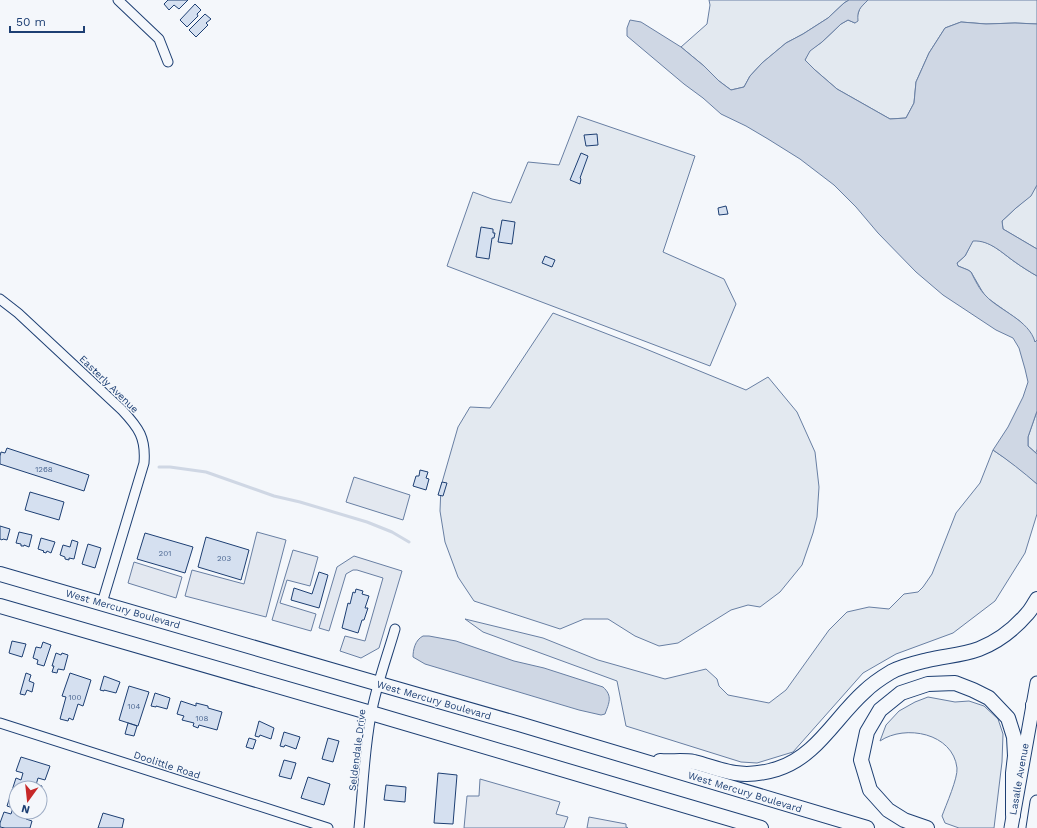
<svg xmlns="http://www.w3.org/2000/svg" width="1037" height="828" viewBox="0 0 1037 828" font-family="'Work Sans',sans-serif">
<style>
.green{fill:#e3e9f0;stroke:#687fa3}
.parking{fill:#e3e8f0;stroke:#687fa3}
.water{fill:#cfd7e4;stroke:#687fa3}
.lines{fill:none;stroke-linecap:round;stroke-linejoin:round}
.stream{stroke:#cfd7e4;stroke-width:3}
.building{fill:#d5e0f0;stroke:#1d3f73}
.street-casing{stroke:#1d3f73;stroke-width:11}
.secondary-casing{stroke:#1d3f73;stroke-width:15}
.primary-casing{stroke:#1d3f73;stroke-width:16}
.street{stroke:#f4f7fb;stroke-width:9}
.secondary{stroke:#f4f7fb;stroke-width:13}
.primary{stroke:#f4f7fb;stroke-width:14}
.labels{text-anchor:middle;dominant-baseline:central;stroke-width:3;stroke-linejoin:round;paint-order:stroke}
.number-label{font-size:8px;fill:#4b6792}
.street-label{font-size:10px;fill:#1d3f73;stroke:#f4f7fb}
</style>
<rect width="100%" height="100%" fill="#f4f7fb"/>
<g class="green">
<polygon points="709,0 849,0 844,3 828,18 803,34 786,43 762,63 750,76 744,87 731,90 719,81 704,66 681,47 707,24 710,5"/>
<polygon points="868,0 1037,0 1037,24 1015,23 986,24 961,22 945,28 929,53 916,82 914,103 906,118 890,119 837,89 815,70 805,60 809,51 822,42 841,24 848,20 855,23 860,8"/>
<polygon points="578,116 695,156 663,252 724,279 736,304 710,366 447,266 473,192 492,199 511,203 528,162 559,165"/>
<polygon points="1037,185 1037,249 1003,229 1002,221 1016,208 1030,196"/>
<path d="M973,240C990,240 1002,253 1015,262C1022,267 1030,272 1037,276V340L1035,342L1021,322L986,297L982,291L971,272L968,270L958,266L957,263L965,256Z"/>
<polygon points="553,313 641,347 746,390 768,377 797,412 815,452 819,487 817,517 813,533 802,565 780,592 760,607 748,605 731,610 678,643 659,646 635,636 608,619 584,619 560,629 474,601 458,577 445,542 440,511 441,486 458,427 470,407 490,408"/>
<polygon points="1037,411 1037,449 1036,453 1028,446 1028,437"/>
<path d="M993,450C1008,460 1024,471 1037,484V514L1025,553L995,601L953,633L896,654L863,673L793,752L757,763L741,762L626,726L617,681L483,632L465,619L543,638L598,660L665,679L706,669L717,679L719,686L728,695L769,703L786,690L829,630L847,612L869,607L889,609L904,594L918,592L923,587L932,574L956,513L980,483Z"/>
<path d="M928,697L955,702L969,701L984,706L998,719L1003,734L1002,762L994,828H959L945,823L942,816C946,805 958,778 957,768C953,733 905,724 880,741L886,725L899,711L915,702Z"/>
</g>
<g class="parking">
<polygon points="354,477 410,495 403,520 346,502"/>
<polygon points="257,532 286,540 266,617 185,596 192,570 244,584"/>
<polygon points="293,550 318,557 310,586 287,580 280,603 316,614 311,631 272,620"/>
<polygon points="354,556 402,571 379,648 361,658 340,651 345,636 365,641 383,578 357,570 353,570 346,574 329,631 319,628 337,567"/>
<polygon points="134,562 182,577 176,598 128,583"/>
<polygon points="480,779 560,802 556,814 568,817 564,828 464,828 467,796 479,796"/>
<polygon points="589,817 626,824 626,827 628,828 587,828"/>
</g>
<g class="water">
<path d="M849,0H868C860,8 857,10 858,21L855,23L848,20L841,24L822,42L810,51L805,60L815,70L837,89L890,119L906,118L914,103L916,82L929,53L945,28L961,22L986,24L1015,23L1037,24V185L1031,196L1016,208L1002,221L1003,229L1037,249V276C1030,272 1022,267 1015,262C1002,253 990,240 973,241L965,256L957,263L958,266L968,270L971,272C975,280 979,289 986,296C1000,311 1029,320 1035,342L1037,340V411L1028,437V446L1037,454V484C1023,472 1008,460 993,450L1008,427L1023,397L1028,382L1025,369L1019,348L1013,338L996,330L943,295L916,272L878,233L856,207L834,185L800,159L768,139L746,126L721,114L703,98L684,84L627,36V28L630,20L641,22L681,47L704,66L719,81L731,90L744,87L750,76L762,63L786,43L803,34L828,18L844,3Z"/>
<path d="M423,636H429L456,641L514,661L544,668L603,687C613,696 609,703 605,714L601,715L579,710L425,664L413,657C413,650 415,640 423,636Z"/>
</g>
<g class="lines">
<polyline class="stream" points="159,467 170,467 206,472 274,496 300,502 367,522 392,532 409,542"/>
</g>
<g class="building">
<polygon points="168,0 188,0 179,9 174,5 169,10 164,4"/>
<polygon points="195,4 201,10 197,14 198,16 187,27 180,20"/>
<polygon points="205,14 211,19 206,23 208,25 196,37 189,30"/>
<polygon points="597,134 598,145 586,146 584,135"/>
<polygon points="581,153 588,156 580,178 581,179 580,184 570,180"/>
<polygon points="726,206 728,214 719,215 718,208"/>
<polygon points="502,220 515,222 512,244 498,242"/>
<polygon points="481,227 493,229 493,233 495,233 494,238 492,238 489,259 476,257"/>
<polygon points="545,256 555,260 552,267 542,263"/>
<polygon points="7,448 89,475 84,491 0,464 0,456 1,452 5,453"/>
<polygon points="420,470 428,472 426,478 429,479 426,490 413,486 416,476 419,476"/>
<polygon points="442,482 447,483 443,496 438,495"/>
<polygon points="30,492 64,502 59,520 25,510"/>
<polygon points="0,526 10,529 7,540 3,539 2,540 0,539"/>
<polygon points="19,532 32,535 29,547 24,545 24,546 21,546 21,544 16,543"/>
<polygon points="145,533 193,547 185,573 137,559"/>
<polygon points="206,537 249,550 241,580 198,567"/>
<polygon points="41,538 55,542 51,553 47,551 46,553 43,552 44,551 38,549"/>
<polygon points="72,540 78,542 74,559 69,558 69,560 65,559 65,557 60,555 63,545 70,547"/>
<polygon points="88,544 101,548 95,568 82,564"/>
<polygon points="319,572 328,575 319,608 291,600 294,588 312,594"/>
<polygon points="356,589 363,591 362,594 369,596 365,608 368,608 364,620 362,620 358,633 342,628 348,603 350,604 353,592 355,593"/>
<polygon points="12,641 26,644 22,657 9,653"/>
<polygon points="43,642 51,645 44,666 37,664 38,660 33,658 36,647 41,648"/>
<polygon points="56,653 61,655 62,653 68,655 64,670 58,669 57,673 52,672 54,666 52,666"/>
<polygon points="26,673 31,675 29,681 34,683 32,692 27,690 25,695 20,694"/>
<polygon points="70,673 91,680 83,706 78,704 73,720 69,718 68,721 60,719 66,697 62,696"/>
<polygon points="104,676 120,682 116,693 104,690 104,691 100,690"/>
<polygon points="129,686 149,692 138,726 119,720"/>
<polygon points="155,693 170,698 167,709 156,706 156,707 151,706"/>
<polygon points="181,701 196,706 196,703 208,706 208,708 222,712 217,730 199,725 198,728 193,726 194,723 182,720 184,716 177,714"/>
<polygon points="259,721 274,728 271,739 260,735 259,737 255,736"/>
<polygon points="128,723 137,726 134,736 125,734"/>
<polygon points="284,732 300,737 296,749 285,745 284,747 280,746"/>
<polygon points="249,738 256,740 253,749 246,747"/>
<polygon points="328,738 339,741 333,762 322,759"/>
<polygon points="21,757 50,766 45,780 38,778 36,785 42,786 40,792 40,788 16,788 16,812 33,812 33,814 28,812 26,819 32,821 30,828 5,828 0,827 0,823 4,812 11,814 13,808 7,806 16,778 21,780 23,773 16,771"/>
<polygon points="284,760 296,763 291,779 279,776"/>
<polygon points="438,773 457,775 453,824 434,823"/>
<polygon points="308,777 330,784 324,805 301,798"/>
<polygon points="386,785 406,787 405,802 384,800"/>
<polygon points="103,813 124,819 122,828 98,828"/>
</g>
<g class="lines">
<defs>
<g id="street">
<polyline points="118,0 159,39 168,62"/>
<path d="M0,299L18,313L122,410C139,428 146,438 144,463L102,603"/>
<polyline points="0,723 328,828"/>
<path d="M359,828C363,790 364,752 371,715C376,686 387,657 395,629"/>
</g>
<g id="secondary">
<polyline points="1011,828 1037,683"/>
<polyline points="1033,828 1037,802"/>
</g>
<g id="primary">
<polyline points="0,574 362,679 519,724 867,828"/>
<polyline points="0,606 371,713 761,828"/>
<polyline points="1033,705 1037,706"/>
<path d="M660,761C671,762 683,760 694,762C707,765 721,771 735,773C748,775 764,773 777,769C816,757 835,718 864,692C872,684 881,678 891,672C902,666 916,663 928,660C945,656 963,655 979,649C997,642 1014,629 1027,614C1031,610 1034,604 1037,599"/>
<polyline points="927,828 904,820 888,810 870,790 861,760 867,732 880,710 901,693 928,684 955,683 973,690 989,698 1008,718 1014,737 1015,756 1013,773 1013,815"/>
<polyline points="1035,828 1037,823"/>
</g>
</defs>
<use href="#street" class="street-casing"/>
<use href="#secondary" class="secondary-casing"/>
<use href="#primary" class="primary-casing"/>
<use href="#street" class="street"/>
<use href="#secondary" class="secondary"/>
<use href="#primary" class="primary"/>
</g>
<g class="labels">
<g class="number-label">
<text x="44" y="469">1268</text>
<text x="165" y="553">201</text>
<text x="224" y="558">203</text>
<text x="75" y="697">100</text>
<text x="134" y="706">104</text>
<text x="202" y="718">108</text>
</g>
<g class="street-label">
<text transform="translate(109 384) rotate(44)">Easterly Avenue</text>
<text transform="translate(123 609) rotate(16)">West Mercury Boulevard</text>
<text transform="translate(434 700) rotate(16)">West Mercury Boulevard</text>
<text transform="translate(357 750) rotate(-83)">Seldendale Drive</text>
<text transform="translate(167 765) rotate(18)">Doolittle Road</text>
<text transform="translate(1019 779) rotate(-80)">Lasalle Avenue</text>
<text transform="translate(745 792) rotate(17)">West Mercury Boulevard</text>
</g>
</g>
<g transform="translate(28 800) rotate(195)"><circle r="19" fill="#f4f7fb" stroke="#9eadc5"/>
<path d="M0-3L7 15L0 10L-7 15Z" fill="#c62828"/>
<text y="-6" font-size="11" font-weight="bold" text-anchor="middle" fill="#1d3f73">N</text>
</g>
<path d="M10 26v6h74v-6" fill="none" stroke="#1d3f73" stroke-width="2"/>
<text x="16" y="26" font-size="12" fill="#1d3f73" stroke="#f4f7fb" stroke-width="3" paint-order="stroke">50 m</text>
</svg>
